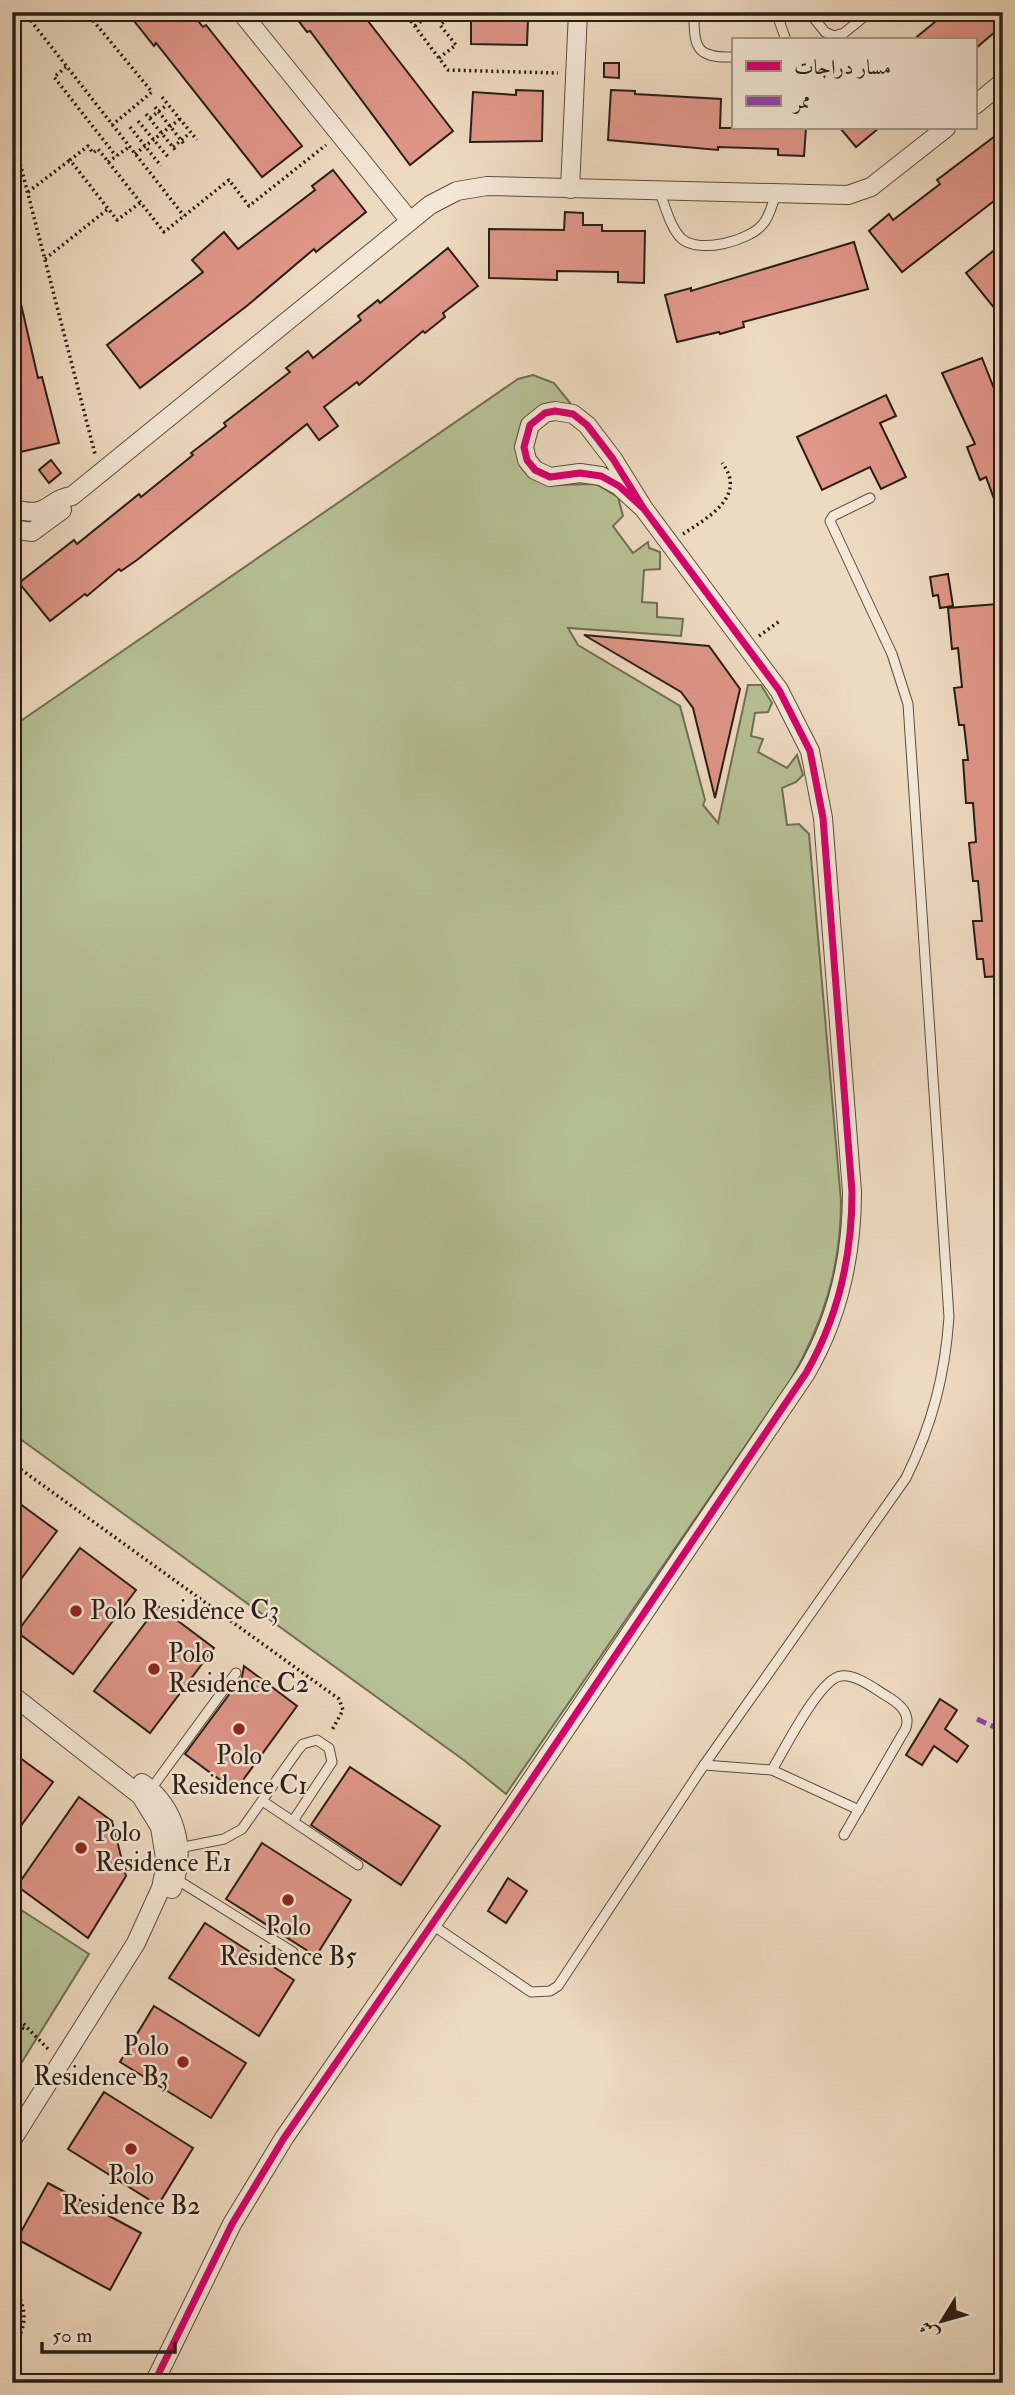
<svg xmlns="http://www.w3.org/2000/svg" width="1015" height="2395" viewBox="0 0 1015 2395" font-family="'IM FELL Double Pica',Amiri,serif">
<style>
.green{fill:#b6c094;stroke:#706f56;stroke-width:2}
.building{fill:#e09688;stroke:#291e17;stroke-width:2}
.lines{fill:none;stroke-linecap:round;stroke-linejoin:round}
.service-casing{stroke:#5a4d41;stroke-width:11}
.minor-casing{stroke:#5a4d41;stroke-width:20}
.path{stroke:#291e17;stroke-width:3.5;stroke-dasharray:2 3.5;stroke-linecap:butt}
.service{stroke:#f4e7d6;stroke-width:9}
.minor{stroke:#f4e7d6;stroke-width:18}
.quiet{stroke:#8e44ad;stroke-width:5;stroke-dasharray:10 5;stroke-linecap:butt}
.cycleway-casing{stroke:#f4e7d6;stroke-width:11}
.cycleway{stroke:#d6006c;stroke-width:7}
.poi-dot{fill:#8f2418;stroke:#f4e7d6;stroke-width:2.5}
.labels{text-anchor:middle;dominant-baseline:central;stroke-width:5;stroke-linejoin:round;paint-order:stroke}
.poi-label{font-size:26px;fill:#291e17;stroke:#f4e7d6;text-anchor:start}
</style>
<rect width="100%" height="100%" fill="#eedac0"/>
<filter id="stains"><feTurbulence type="fractalNoise" baseFrequency=".00286" numOctaves="4"/><feColorMatrix values="0 0 0 0 .2 0 0 0 0 .09 0 0 0 0 .02 0 0 0 .5 -.17"/></filter>
<radialGradient id="worn" r=".72"><stop offset=".6" stop-color="#630" stop-opacity="0"/><stop offset="1" stop-color="#630" stop-opacity=".3"/></radialGradient>
<g class="green">
<path d="M533,375L554,383L571,404H547L519,433L552,485L596,484L618,497L623,516L613,526L633,553L648,542L649,548L660,552V569L644,570L642,602L657,603V617L683,619L681,636L568,628L578,645L680,706L705,800L703,805L718,823L748,685H761L772,703L768,712L755,713L751,736L763,739L758,752L787,768L797,755L803,775L796,782L782,788L787,825L799,824L809,834L841,1201C841,1268 823,1324 790,1381L506,1794L465,1761L12,1433V727L518,379Z"/>
<polygon points="12,1904 89,1954 12,2078"/>
</g>
<g class="building">
<polygon points="127,12 191,12 203,27 206,25 302,146 262,177 156,43 154,46"/>
<polygon points="292,12 361,12 453,131 410,165 310,31 307,32"/>
<polygon points="947,12 996,12 1003,25 975,49 975,40 913,40"/>
<polygon points="471,18 528,19 527,45 471,44"/>
<polygon points="604,63 619,63 619,78 604,77"/>
<polygon points="516,90 543,91 542,141 470,142 473,92 516,95"/>
<polygon points="611,90 635,91 635,94 721,99 720,128 806,128 804,156 778,155 778,149 718,147 718,150 608,140"/>
<polygon points="840,128 879,128 856,147"/>
<polygon points="1003,130 1003,194 902,272 869,231 889,214 893,220 940,184 937,180"/>
<polygon points="333,170 366,212 316,252 314,249 248,305 140,388 107,345 203,272 192,260 224,232 238,249 315,190 312,186"/>
<polygon points="565,212 583,213 583,225 602,225 602,231 645,231 644,283 618,282 618,272 557,271 557,280 489,278 489,229 564,230"/>
<polygon points="854,242 868,289 743,322 744,327 720,334 719,332 677,342 665,295 691,288 691,291"/>
<polygon points="1003,243 1003,319 966,273"/>
<polygon points="448,248 478,286 443,313 445,317 425,333 423,331 359,385 357,382 324,407 338,426 319,440 307,424 137,560 121,571 119,569 87,596 85,594 50,621 19,583 74,540 77,544 139,494 141,497 193,455 191,453 226,426 224,423 290,372 286,368 308,351 313,358 361,320 358,316 378,300 380,303"/>
<polygon points="18,291 38,378 42,377 59,443 12,454 12,292"/>
<polygon points="982,358 995,391 1003,388 1001,518 986,477 980,480 967,447 975,444 942,373"/>
<polygon points="886,395 896,416 880,423 906,477 881,489 870,467 822,490 797,437"/>
<polygon points="51,460 61,473 49,483 39,470"/>
<polygon points="948,574 953,606 940,608 938,595 933,596 930,577"/>
<polygon points="997,604 1003,641 1003,976 985,977 983,959 977,959 973,921 982,921 978,881 973,881 969,843 976,842 973,803 966,803 963,760 968,760 964,725 959,725 954,688 962,687 958,648 952,649 948,608"/>
<polygon points="584,635 709,646 740,689 715,798 693,708 681,692"/>
<polygon points="12,1498 57,1531 12,1591"/>
<polygon points="80,1548 136,1590 73,1674 17,1632"/>
<polygon points="158,1606 214,1648 150,1733 94,1691"/>
<polygon points="244,1666 297,1706 235,1791 185,1754 242,1677"/>
<polygon points="940,1699 957,1710 945,1729 968,1746 957,1762 934,1746 922,1765 906,1755"/>
<polygon points="12,1752 53,1782 12,1838"/>
<polygon points="350,1767 440,1826 401,1885 311,1825"/>
<polygon points="79,1797 112,1821 126,1876 88,1938 17,1886"/>
<polygon points="262,1843 351,1900 316,1956 226,1899"/>
<polygon points="508,1878 527,1891 506,1923 488,1911"/>
<polygon points="205,1923 294,1980 259,2036 169,1978"/>
<polygon points="154,2006 246,2063 211,2118 120,2062"/>
<polygon points="104,2092 193,2148 158,2205 68,2149"/>
<polygon points="48,2183 141,2233 110,2290 17,2239"/>
</g>
<g class="lines">
<defs>
<g id="service">
<path d="M694,12C694,47 695,58 733,57"/>
<polyline points="776,12 786,40"/>
<polyline points="809,12 825,32 834,36 844,33 870,12"/>
<path d="M659,190C665,205 670,228 682,239C700,254 749,241 763,224C770,216 772,204 776,194"/>
<polyline points="704,1765 772,1770 859,1810"/>
<path d="M772,1770C784,1750 820,1678 841,1676C858,1674 877,1691 890,1698C902,1706 910,1714 906,1728L844,1835"/>
<polyline points="151,1789 236,1673"/>
<polyline points="264,1802 358,1865"/>
<polyline points="179,1848 224,1839 242,1829 298,1750 303,1744 317,1740 329,1748 332,1762 293,1821"/>
<polyline points="176,1879 293,1952"/>
<path d="M431,1924L531,1992L550,1991L558,1986L704,1765L906,1478C932,1425 945,1376 949,1317L908,704L892,654L830,521L833,516L870,498"/>
</g>
<g id="minor">
<polyline points="241,12 410,221"/>
<polyline points="975,105 1003,82"/>
<polyline points="570,189 578,12"/>
<path d="M12,508C50,520 45,500 72,496L430,205L457,191L487,186L848,195L871,187L946,128"/>
<polyline points="12,529 32,532 62,510"/>
<polyline points="12,1695 141,1796 160,1827 166,1864 161,1888 136,1943 12,2140"/>
<path d="M142,1783C176,1808 187,1849 172,1889"/>
<path d="M154,2383L232,2224L284,2138L511,1810L806,1373C839,1316 852,1257 852,1192L823,818L810,751L779,690L644,509L613,459L587,425L573,414L555,411L545,413L530,425L524,447L527,460L535,470L550,477L580,473L601,476L619,486L644,509"/>
</g>
</defs>
<use href="#service" class="service-casing"/>
<use href="#minor" class="minor-casing"/>
<g class="path">
<polyline points="24,12 184,216"/>
<polyline points="86,12 152,92 112,125"/>
<polyline points="409,12 407,16 448,70 558,73"/>
<polyline points="415,26 429,15 427,12"/>
<polyline points="439,58 456,45 440,25 455,12"/>
<polyline points="66,67 54,77 116,156"/>
<polyline points="162,97 197,140"/>
<polyline points="155,107 184,144"/>
<polyline points="146,114 176,151"/>
<polyline points="150,118 167,105"/>
<polyline points="138,121 169,158"/>
<polyline points="130,127 161,166"/>
<polyline points="12,132 95,454"/>
<polyline points="173,147 190,133"/>
<polyline points="135,154 180,119"/>
<polyline points="108,162 129,147"/>
<polyline points="28,192 70,160"/>
<polyline points="140,203 117,220 70,160 88,146 93,153 98,149 164,232 229,180 249,206 326,145"/>
<polyline points="45,259 108,209"/>
<path d="M683,534C707,518 748,496 722,463"/>
<polyline points="759,636 781,620"/>
<polyline points="12,1463 339,1699 343,1710 332,1730"/>
<polyline points="12,2012 50,2051"/>
<polyline points="12,2024 25,2029"/>
<path d="M12,2285C27,2305 29,2327 12,2347"/>
</g>
<use href="#service" class="service"/>
<use href="#minor" class="minor"/>
<polyline class="quiet" points="977,1719 1003,1731"/>
<defs>
<path id="cycleway" d="M154,2383L232,2224L284,2138L511,1810L806,1373C839,1316 852,1257 852,1192L823,818L810,751L779,690L644,509L613,459L587,425L573,414L555,411L545,413L530,425L524,447L527,460L535,470L550,477L580,473L601,476L619,486L644,509"/>
</defs>
<use href="#cycleway" class="cycleway-casing"/>
<use href="#cycleway" class="cycleway"/>
</g>
<g class="poi-dot">
<circle cx="76" cy="1611" r="7"/>
<circle cx="154" cy="1669" r="7"/>
<circle cx="239" cy="1729" r="7"/>
<circle cx="81" cy="1848" r="7"/>
<circle cx="288" cy="1900" r="7"/>
<circle cx="183" cy="2062" r="7"/>
<circle cx="131" cy="2149" r="7"/>
</g>
<g class="labels">
<g class="poi-label">
<text x="90" y="1611">Polo Residence C3</text>
<text x="168" y="1654">Polo<tspan x="168" dy="30">Residence C2</tspan></text>
<text x="239" y="1756" text-anchor="middle">Polo<tspan x="239" dy="30">Residence C1</tspan></text>
<text x="95" y="1833">Polo<tspan x="95" dy="30">Residence E1</tspan></text>
<text x="288" y="1927" text-anchor="middle">Polo<tspan x="288" dy="30">Residence B5</tspan></text>
<text x="169" y="2047" text-anchor="end">Polo<tspan x="169" dy="30">Residence B3</tspan></text>
<text x="131" y="2176" text-anchor="middle">Polo<tspan x="131" dy="30">Residence B2</tspan></text>
</g>
</g>
<rect width="1015" height="2395" fill="none" stroke="#eedac0" stroke-width="42"/>
<rect x="14" y="14" width="987" height="2367" fill="none" stroke="#291e17" stroke-width="3.5"/>
<rect x="21" y="21" width="973" height="2353" fill="none" stroke="#291e17" stroke-width="2"/>
<rect x="732" y="38" width="245" height="91" fill="#f4e7d6" stroke="#a3978a" stroke-width="2"/>
<rect x="746" y="61" width="35" height="10" fill="#d6006c" stroke="#a3978a" stroke-width="2"/>
<text x="794" y="74" font-size="21" fill="#291e17">مسار دراجات</text>
<rect x="746" y="96" width="35" height="10" fill="#8e44ad" stroke="#a3978a" stroke-width="2"/>
<text x="794" y="108" font-size="21" fill="#291e17">ممر</text>
<g transform="translate(942 2321) rotate(233)" stroke="#f4e7d6" stroke-width="5" paint-order="stroke">
<path d="M0-5L12 26L0 18L-12 26Z" fill="#291e17"/>
<text y="-10" font-size="19" font-weight="bold" text-anchor="middle" fill="#291e17">ش</text>
</g>
<path d="M42 2342v10h133v-10" fill="none" stroke="#291e17" stroke-width="3.5"/>
<text x="52" y="2342" font-size="21" fill="#291e17" stroke="#f4e7d6" stroke-width="5" paint-order="stroke">50 m</text>
<rect width="100%" height="100%" filter="url(#stains)"/>
<rect width="100%" height="100%" fill="url(#worn)"/>
</svg>
